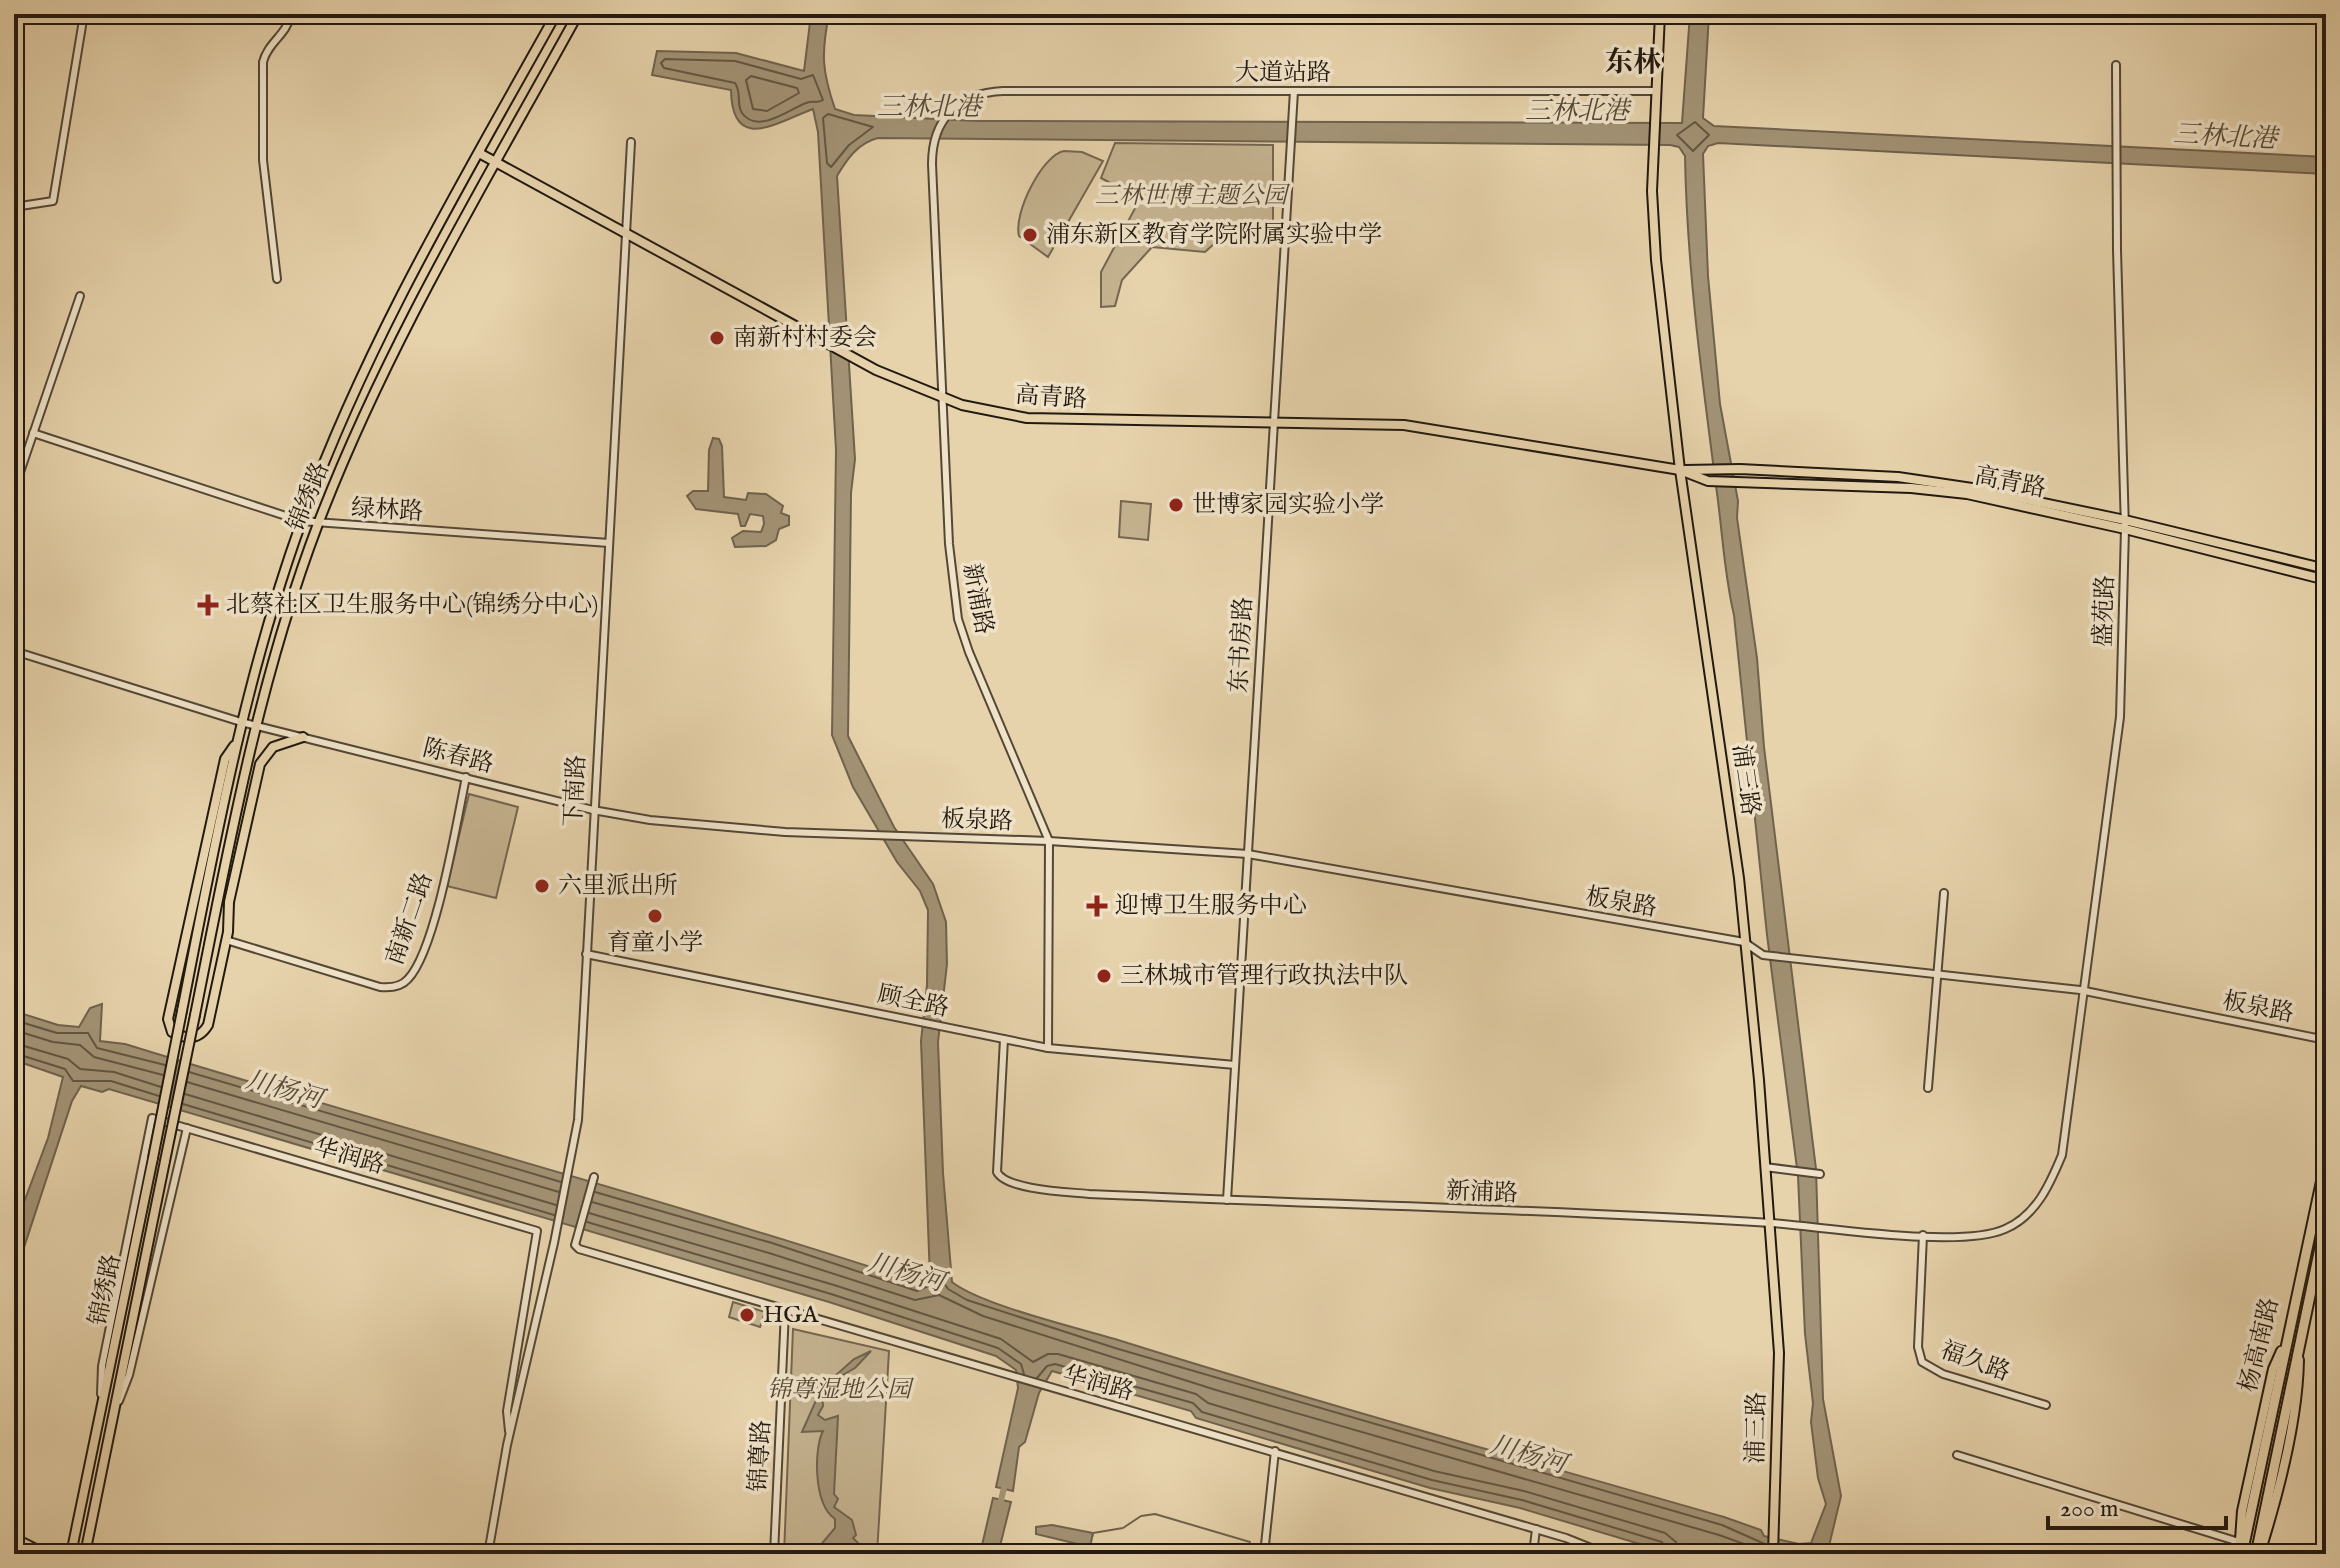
<svg xmlns="http://www.w3.org/2000/svg" width="2340" height="1568" viewBox="0 0 2340 1568" font-family="'IM FELL English','Noto Serif SC',serif">
<style>
.green{fill:#c5b390;stroke:#746650;stroke-width:2}
.water{fill:#a39376;stroke:#6f624d;stroke-width:2;fill-rule:evenodd}
.lines{fill:none;stroke-linecap:round;stroke-linejoin:round}
.shore{stroke:#625642;stroke-width:2}
.stream{stroke:#6f624d;stroke-width:2}
.canal{stroke:#a39376;stroke-width:6}
.minor-casing{stroke:#534736;stroke-width:10}
.major-casing{stroke:#22190f;stroke-width:12}
.highway-casing{stroke:#22190f;stroke-width:13}
.minor{stroke:#efe2c8;stroke-width:6}
.major{stroke:#e6d2ab;stroke-width:8}
.highway{stroke:#e6d2ab;stroke-width:9}
.major-bridge-casing{stroke:#22190f;stroke-width:12;stroke-linecap:butt}
.major-bridge{stroke:#e6d2ab;stroke-width:8}
.poi-dot{fill:#8f2418;stroke:#efe2c8;stroke-width:3}
.labels{text-anchor:middle;dominant-baseline:central;stroke-width:7;stroke-linejoin:round;paint-order:stroke}
.street-label{font-size:24px;fill:#22190f;stroke:#efe2c8}
.park-label{font-size:24px;font-style:italic;fill:#534736;stroke:#efe2c8}
.poi-label{font-size:24px;fill:#22190f;stroke:#efe2c8;text-anchor:start}
.water-label{font-size:26px;font-style:italic;fill:#564a38;stroke:#efe2c8}
.quarter-label{font-size:28px;font-weight:bold;fill:#22190f;stroke:#efe2c8}
</style>
<rect width="100%" height="100%" fill="#e6d2ab"/>
<filter id="stains"><feTurbulence type="fractalNoise" baseFrequency=".0025" numOctaves="4"/><feColorMatrix values="0 0 0 0 .2 0 0 0 0 .09 0 0 0 0 .02 0 0 0 .5 -.17"/></filter>
<radialGradient id="worn" r=".72"><stop offset=".6" stop-color="#630" stop-opacity="0"/><stop offset="1" stop-color="#630" stop-opacity=".3"/></radialGradient>
<g class="green">
<polygon points="1115,143 1273,145 1273,240 1225,234 1205,252 1152,247 1122,280 1115,306 1101,307 1101,272 1140,199 1101,178"/>
<path d="M1064,151L1082,152L1103,161L1048,257L1019,236C1013,214 1042,155 1064,151Z"/>
<polygon points="1121,501 1151,504 1148,540 1119,537"/>
<polygon points="469,794 518,807 496,898 447,886"/>
<polygon points="733,1302 765,1312 760,1327 729,1317"/>
<polygon points="793,1329 889,1351 877,1554 784,1554"/>
</g>
<g class="water">
<path d="M811,14H829C821,54 822,71 835,109L854,115L978,121L1682,123L1690,14H1709L1703,118L1714,126L2326,157V174L1718,143L1708,146L1703,154L1708,276L1720,404L1738,501L1737,518L1757,658L1764,747L1816,1169L1823,1399L1841,1496L1829,1546L1857,1554H1673L1520,1508L1430,1488L1196,1418L1191,1411L1052,1371L1039,1393L1025,1442L1019,1447L1013,1491L996,1487L1018,1388L1016,1370L996,1356L829,1302L109,1089L102,1092L81,1086L72,1101L14,1278V1229L48,1138L63,1077L14,1060V1011L58,1025L79,1027L90,1008L102,1004L100,1041L125,1044C390,1126 657,1197 920,1283L930,1278L921,1041L927,985L928,910L920,891L897,862L853,787L832,735L836,450L818,132L813,109C779,121 732,155 731,90L652,75L657,51L736,53L804,71ZM878,138L1670,145L1679,147L1685,156C1687,272 1703,386 1718,501C1723,540 1725,578 1734,615L1767,935L1798,1176L1805,1334L1813,1403L1811,1422L1818,1478L1826,1504L1811,1543L1799,1544L1764,1536L1761,1530L1724,1517C1522,1459 1319,1403 1118,1340C1078,1328 981,1305 952,1282L943,1173L938,1042L947,964L946,922L933,884L894,827L848,736L851,493L855,459L837,176C847,159 858,143 878,138Z"/>
<polygon points="713,438 719,439 722,446 724,497 746,500 748,493 766,494 783,506 781,513 789,516 789,525 779,529 776,540 766,546 735,547 732,538 743,531 761,532 764,524 763,516 750,514 745,526 741,526 738,514 696,509 687,496 693,491 708,491 709,450"/>
<path d="M871,1351L855,1368L834,1380L830,1391L822,1389L823,1406L818,1415L825,1420L838,1416L834,1494L838,1499L834,1507L852,1520L856,1535L853,1538L859,1544L858,1554H813L835,1528V1519C813,1504 814,1448 823,1431L802,1432L818,1396L812,1388L816,1384L825,1385L854,1359Z"/>
<polygon points="993,1498 1011,1502 998,1554 980,1554"/>
<polygon points="1052,1525 1093,1533 1090,1547 1036,1534 1036,1527"/>
</g>
<g class="lines">
<g class="shore">
<path d="M665,59L735,61L801,79L813,75L823,100C816,104 814,100 806,103C789,109 758,135 742,113C736,104 742,93 735,83L664,68L661,63Z"/>
<polygon points="751,76 797,88 799,93 767,111 753,109 746,80"/>
<polygon points="828,114 873,127 849,145 831,167 827,163 823,118"/>
<polygon points="1695,122 1709,135 1693,151 1677,135"/>
<polyline points="14,1020 57,1033 88,1033 97,1048 165,1065"/>
<polyline points="14,1030 53,1042 80,1045 94,1057 163,1075"/>
<polyline points="14,1043 68,1059 80,1069 114,1072 161,1087"/>
<polyline points="14,1053 65,1069 73,1081 111,1081 159,1096"/>
<polyline points="189,1072 561,1182"/>
<polyline points="187,1082 559,1192"/>
<polyline points="185,1094 556,1205"/>
<polyline points="183,1104 554,1215"/>
<polyline points="595,1192 772,1243 917,1291 942,1280 948,1289 967,1300 1115,1348 1722,1525 1767,1545"/>
<polyline points="592,1202 769,1253 915,1300 939,1295 983,1316 1216,1390 1719,1535 1747,1545 1761,1554"/>
<polyline points="589,1213 834,1285 1001,1339 1033,1362 1048,1354 1058,1354 1196,1394 1208,1403 1434,1471 1524,1491 1665,1533 1676,1542 1679,1554"/>
<polyline points="587,1222 831,1294 998,1348 1021,1364 1024,1374"/>
<polyline points="1037,1378 1047,1366 1055,1364 1193,1403 1202,1412 1432,1480 1522,1500 1662,1542 1669,1554"/>
</g>
<polyline class="stream" points="1092,1537 1093,1533 1123,1528 1141,1516 1155,1514 1250,1542"/>
<polyline class="canal" points="999,1508 1005,1484"/>
<defs>
<g id="minor">
<polyline points="14,207 53,201 84,14"/>
<path d="M277,279L263,160V62C268,42 287,35 291,14"/>
<polyline points="33,433 301,521 609,543"/>
<polyline points="14,490 80,296"/>
<polyline points="14,651 241,722 593,810 650,820 785,832 1049,841 1248,854 1744,942 1763,955 2080,990 2326,1040"/>
<path d="M226,940L380,987C390,988 401,987 408,979C436,950 457,820 466,777"/>
<polyline points="586,954 1048,1048 1235,1065"/>
<path d="M1004,1039L997,1172C1006,1190 1069,1192 1089,1194C1316,1204 1544,1209 1771,1223C1826,1227 1960,1249 2005,1229C2036,1216 2050,1184 2062,1155L2120,717L2125,529L2117,250L2116,65"/>
<path d="M1048,1048L1049,841L969,652L958,619L949,544L932,164C932,119 958,93 1003,91H1655"/>
<polyline points="1928,1088 1944,893"/>
<polyline points="1765,1167 1820,1174"/>
<polyline points="594,1177 575,1245 579,1249 1566,1538 1606,1554"/>
<polyline points="1227,1200 1294,91"/>
<polyline points="1923,1235 1918,1347 1922,1362 1943,1374 2046,1405"/>
<polyline points="2315,1287 2326,1292"/>
<polyline points="101,1394 102,1366 152,1118 537,1231 507,1411 509,1431"/>
<polyline points="119,1401 129,1375 187,1128"/>
<polyline points="1957,1455 2239,1542"/>
<polyline points="488,1554 507,1445 554,1243 578,1120 631,142"/>
<polyline points="774,1554 785,1311"/>
<polyline points="1264,1554 1275,1451"/>
<polyline points="1533,1554 1536,1529"/>
</g>
<g id="major">
<polyline points="1660,14 1652,191 1656,260 1680,470 1739,878 1759,1080 1779,1353 1773,1554"/>
<polyline points="479,153 876,370 962,405 1027,418 1404,425 1680,470 1708,481 1911,488 1967,494 2125,529 2326,580"/>
<polyline points="1685,470 1740,469 1898,477 1972,488 2125,520 2326,569"/>
<path d="M234,746L225,759L168,1019L172,1032C187,1040 199,1040 208,1025L228,932L229,902L260,764L273,747L303,737"/>
<path d="M182,1011C214,847 244,681 301,523C365,344 464,179 556,14"/>
<path d="M195,1015C228,850 258,682 318,524C386,346 486,181 578,14"/>
<polyline points="2322,1166 2326,1147"/>
<polyline points="14,1538 46,1554"/>
<polyline points="14,1547 29,1554"/>
<path d="M2260,1553C2278,1496 2298,1419 2299,1360"/>
<polyline points="71,1554 153,1158"/>
<polyline points="85,1554 165,1161"/>
<polyline points="2239,1554 2242,1511 2273,1369 2281,1351"/>
</g>
<g id="highway">
<polyline points="2242,1554 2326,1160"/>
<polyline points="2256,1554 2326,1219"/>
</g>
</defs>
<use href="#minor" class="minor-casing"/>
<use href="#major" class="major-casing"/>
<use href="#highway" class="highway-casing"/>
<use href="#minor" class="minor"/>
<use href="#major" class="major"/>
<use href="#highway" class="highway"/>
<defs>
<g id="major-bridge">
<polyline points="153,1158 182,1011"/>
<polyline points="165,1161 195,1015"/>
</g>
</defs>
<use href="#major-bridge" class="major-bridge-casing"/>
<use href="#major-bridge" class="major-bridge"/>
</g>
<g class="poi-dot">
<circle cx="1030" cy="235" r="8"/>
<circle cx="717" cy="338" r="8"/>
<circle cx="1176" cy="505" r="8"/>
<path d="M204 593h8v8h8v8h-8v8h-8v-8h-8v-8h8z"/>
<circle cx="542" cy="886" r="8"/>
<path d="M1093 894h8v8h8v8h-8v8h-8v-8h-8v-8h8z"/>
<circle cx="655" cy="916" r="8"/>
<circle cx="1104" cy="976" r="8"/>
<circle cx="747" cy="1315" r="8"/>
</g>
<g class="labels">
<g class="street-label">
<text x="1283" y="73">大道站路</text>
<text transform="translate(1051 398) rotate(4)">高青路</text>
<text transform="translate(2010 483) rotate(11)">高青路</text>
<text transform="translate(309 497) rotate(-68)">锦绣路</text>
<text transform="translate(387 511) rotate(3)">绿林路</text>
<text transform="translate(977 599) rotate(79)">新浦路</text>
<text transform="translate(2105 611) rotate(-88)">盛苑路</text>
<text transform="translate(1242 645) rotate(-87)">东书房路</text>
<text transform="translate(458 757) rotate(14)">陈春路</text>
<text transform="translate(1745 780) rotate(82)">浦三路</text>
<text transform="translate(576 791) rotate(-87)">下南路</text>
<text transform="translate(977 821) rotate(2)">板泉路</text>
<text transform="translate(1621 903) rotate(10)">板泉路</text>
<text transform="translate(410 919) rotate(-71)">南新二路</text>
<text transform="translate(913 1002) rotate(12)">顾全路</text>
<text transform="translate(2258 1008) rotate(11)">板泉路</text>
<text transform="translate(349 1157) rotate(16)">华润路</text>
<text transform="translate(1482 1193) rotate(2)">新浦路</text>
<text transform="translate(106 1290) rotate(-78)">锦绣路</text>
<text transform="translate(2260 1345) rotate(-76)">杨高南路</text>
<text transform="translate(1975 1362) rotate(20)">福久路</text>
<text transform="translate(1098 1384) rotate(15)">华润路</text>
<text transform="translate(1757 1428) rotate(-89)">浦三路</text>
<text transform="translate(761 1456) rotate(-87)">锦尊路</text>
</g>
<g class="park-label">
<text x="1191" y="196">三林世博主题公园</text>
<text x="839" y="1390">锦尊湿地公园</text>
</g>
<g class="poi-label">
<text x="1046" y="235">浦东新区教育学院附属实验中学</text>
<text x="733" y="338">南新村村委会</text>
<text x="1192" y="505">世博家园实验小学</text>
<text x="226" y="605">北蔡社区卫生服务中心(锦绣分中心)</text>
<text x="558" y="886">六里派出所</text>
<text x="1115" y="906">迎博卫生服务中心</text>
<text x="655" y="943" text-anchor="middle">育童小学</text>
<text x="1120" y="976">三林城市管理行政执法中队</text>
<text x="763" y="1315">HGA</text>
</g>
<g class="water-label">
<text x="929" y="107">三林北港</text>
<text x="1577" y="111">三林北港</text>
<text transform="translate(2225 137) rotate(3)">三林北港</text>
<text transform="translate(284 1090) rotate(16)">川杨河</text>
<text transform="translate(906 1273) rotate(16)">川杨河</text>
<text transform="translate(1528 1455) rotate(16)">川杨河</text>
</g>
<g class="quarter-label">
<text x="1633" y="63">东林</text>
</g>
</g>
<rect width="2340" height="1568" fill="none" stroke="#e6d2ab" stroke-width="48"/>
<rect x="16" y="16" width="2308" height="1536" fill="none" stroke="#22190f" stroke-width="4"/>
<rect x="24" y="24" width="2292" height="1520" fill="none" stroke="#22190f" stroke-width="2"/>
<path d="M2048 1516v12h178v-12" fill="none" stroke="#22190f" stroke-width="4"/>
<text x="2060" y="1516" font-size="24" fill="#22190f" stroke="#efe2c8" stroke-width="6" paint-order="stroke">200 m</text>
<rect width="100%" height="100%" filter="url(#stains)"/>
<rect width="100%" height="100%" fill="url(#worn)"/>
</svg>
